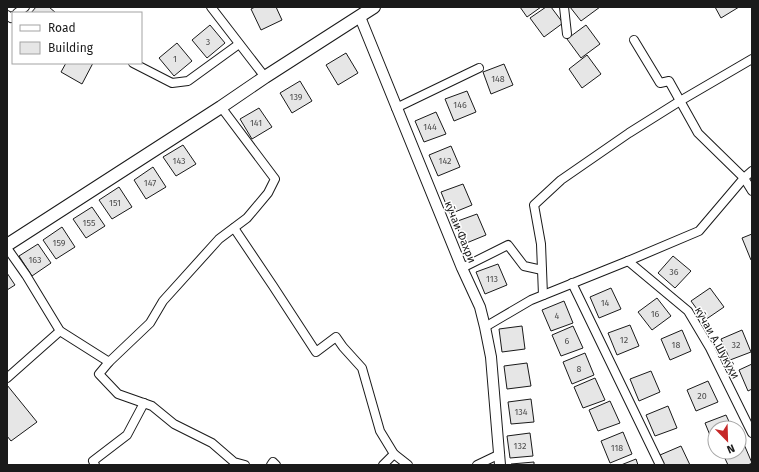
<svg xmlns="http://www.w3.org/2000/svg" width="759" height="472" viewBox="0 0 759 472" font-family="'Fira Sans',sans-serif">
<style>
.building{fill:#e6e6e6;stroke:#1a1a1a}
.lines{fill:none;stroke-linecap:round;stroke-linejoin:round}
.minor-casing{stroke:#1a1a1a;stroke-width:10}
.tertiary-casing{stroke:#1a1a1a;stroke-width:12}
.secondary-casing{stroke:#1a1a1a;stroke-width:14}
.minor{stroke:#fff;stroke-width:8}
.tertiary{stroke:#fff;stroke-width:10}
.secondary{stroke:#fff;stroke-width:12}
.labels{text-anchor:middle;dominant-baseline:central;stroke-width:3;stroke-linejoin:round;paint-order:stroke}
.number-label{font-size:9px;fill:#4d4d4d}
.street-label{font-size:11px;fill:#1a1a1a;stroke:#fff}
</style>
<rect width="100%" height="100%" fill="#fff"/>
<g class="building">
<polygon points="36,7 49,7 56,13 31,13"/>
<polygon points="255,7 276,7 282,20 261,30 251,9"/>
<polygon points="520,7 541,7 527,17"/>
<polygon points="546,7 551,7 563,23 544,37 530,18"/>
<polygon points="570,7 600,7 581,21"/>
<polygon points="715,7 739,7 721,18"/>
<polygon points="210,25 225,43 207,58 192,40"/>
<polygon points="586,25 600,44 581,58 567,39"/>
<polygon points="177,43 192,61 174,76 159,58"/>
<polygon points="346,53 358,73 338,85 326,65"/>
<polygon points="587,55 601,74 582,88 569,69"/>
<polygon points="66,63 93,63 82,84 61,72"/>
<polygon points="504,64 513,85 491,94 483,72"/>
<polygon points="300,81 312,101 292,113 280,93"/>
<polygon points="467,91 476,112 454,121 445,99"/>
<polygon points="259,108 272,127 252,139 240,119"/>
<polygon points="436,112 446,134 424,142 415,121"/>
<polygon points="183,145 196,164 176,176 163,157"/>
<polygon points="451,146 460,167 438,176 429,155"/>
<polygon points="153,167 166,187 146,199 134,180"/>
<polygon points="463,184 472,205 450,214 441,192"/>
<polygon points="119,187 132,207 112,219 99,200"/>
<polygon points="92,207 105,226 86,238 73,219"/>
<polygon points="477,214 486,235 464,244 455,222"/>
<polygon points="62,227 75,247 56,259 43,240"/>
<polygon points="752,234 752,259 751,260 742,238"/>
<polygon points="38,244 51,263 32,276 19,256"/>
<polygon points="673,256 691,271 675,288 658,273"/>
<polygon points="498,264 507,285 485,294 476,272"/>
<polygon points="7,273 15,285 7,290"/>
<polygon points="611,288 621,309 599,318 590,297"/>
<polygon points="710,288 724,307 705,320 691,301"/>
<polygon points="657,298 671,316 652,330 638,312"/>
<polygon points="564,301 573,323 551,331 542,310"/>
<polygon points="630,325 639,346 617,355 608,333"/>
<polygon points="522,326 525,349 502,352 499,329"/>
<polygon points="573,326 583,348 561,356 552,335"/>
<polygon points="682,330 691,351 670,360 661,339"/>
<polygon points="742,330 751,352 730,360 721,339"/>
<polygon points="585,353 594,375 572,384 563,362"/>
<polygon points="527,363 531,386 507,389 504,366"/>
<polygon points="752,364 752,389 748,391 739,370"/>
<polygon points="651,371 660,392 639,401 630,379"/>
<polygon points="595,378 605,400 583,408 574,387"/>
<polygon points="708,381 718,402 696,411 687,390"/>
<polygon points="7,385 37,422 11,441 7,436"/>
<polygon points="531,399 534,422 511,424 508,402"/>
<polygon points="610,401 620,423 598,431 589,410"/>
<polygon points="668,406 677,428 655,436 646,415"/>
<polygon points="726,415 732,428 715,428 715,444 714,445 705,423"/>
<polygon points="623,432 632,454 610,463 601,441"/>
<polygon points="530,433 533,456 510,458 507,436"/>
<polygon points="743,442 752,463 748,465 728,465 722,452 739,452 739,444"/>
<polygon points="681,446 690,465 664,465 660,455"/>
<polygon points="636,459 638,465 621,465"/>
<polygon points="534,462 534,465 511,465 511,464"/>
</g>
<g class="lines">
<defs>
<g id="minor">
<polyline points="211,7 265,77"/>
<polyline points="564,7 567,34"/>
<polyline points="17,13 25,7"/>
<polyline points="7,15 11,18 13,16"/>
<polyline points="634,40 660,83 669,81 698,133 744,178 752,191"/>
<polyline points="133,63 172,83 188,81 239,44"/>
<polyline points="396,108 479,68"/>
<polyline points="234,228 273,286 316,352 336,337 343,347 362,368 380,431 394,454 408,465"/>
<polyline points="7,248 26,275 60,331 109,362 150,323 163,301 219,239 247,218 268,193 275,179 221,107"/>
<polyline points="628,261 688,311 710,348 752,433"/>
<polyline points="462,268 508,245 524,266 542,270"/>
<polyline points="572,283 660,465"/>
<polyline points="543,295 541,244 534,205 561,180 629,133 680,101 752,59"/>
<polyline points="485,327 531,300 628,261 699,231 744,178 752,171"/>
<polyline points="109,362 99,374 118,394 152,406 174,424 212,443 234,462 245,465"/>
<polyline points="7,378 60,331"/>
<polyline points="95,465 93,461 127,435 144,403"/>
<polyline points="271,465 273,462 276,465"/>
<polyline points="383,465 394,454"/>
<polyline points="477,465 500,454"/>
</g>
<polyline id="tertiary" points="360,17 462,268 480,307 485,327 491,357 500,465"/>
<polyline id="secondary" points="7,245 221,107 265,77 374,7"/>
</defs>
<use href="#minor" class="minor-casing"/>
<use href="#tertiary" class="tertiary-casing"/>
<use href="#secondary" class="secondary-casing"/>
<use href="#minor" class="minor"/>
<use href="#tertiary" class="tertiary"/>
<use href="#secondary" class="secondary"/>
</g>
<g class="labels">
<g class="number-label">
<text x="208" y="42">3</text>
<text x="175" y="59">1</text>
<text x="498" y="79">148</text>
<text x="296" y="97">139</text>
<text x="460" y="105">146</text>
<text x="256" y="123">141</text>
<text x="430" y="127">144</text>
<text x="179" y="161">143</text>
<text x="445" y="161">142</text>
<text x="150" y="183">147</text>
<text x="115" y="203">151</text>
<text x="89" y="223">155</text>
<text x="59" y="243">159</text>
<text x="35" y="260">163</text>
<text x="674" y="272">36</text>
<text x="492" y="279">113</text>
<text x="605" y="303">14</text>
<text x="655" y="314">16</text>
<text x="557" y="316">4</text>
<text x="624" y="340">12</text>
<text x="567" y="341">6</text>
<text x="676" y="345">18</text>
<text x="736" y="345">32</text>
<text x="579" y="369">8</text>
<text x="702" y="396">20</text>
<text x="521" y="412">134</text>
<text x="520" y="446">132</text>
<text x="617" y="448">118</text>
</g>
<g class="street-label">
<text transform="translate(460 232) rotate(68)">кӯчаи Фахри</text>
<text transform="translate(717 343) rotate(61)">кӯчаи А.Шукӯҳи</text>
</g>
</g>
<rect width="759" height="472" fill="none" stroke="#1a1a1a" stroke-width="16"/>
<rect x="12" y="12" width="130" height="52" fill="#ffffff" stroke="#a3a3a3"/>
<rect x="20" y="25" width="20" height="6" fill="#ffffff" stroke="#a3a3a3"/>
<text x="48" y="32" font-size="12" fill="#1a1a1a">Road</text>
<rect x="20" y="42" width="20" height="12" fill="#e6e6e6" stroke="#a3a3a3"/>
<text x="48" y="52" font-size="12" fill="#1a1a1a">Building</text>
<g transform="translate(727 440) rotate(157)"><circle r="19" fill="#ffffff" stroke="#a3a3a3"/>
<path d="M0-3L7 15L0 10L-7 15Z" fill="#c62828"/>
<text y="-6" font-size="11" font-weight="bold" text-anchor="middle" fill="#1a1a1a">N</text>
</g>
</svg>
